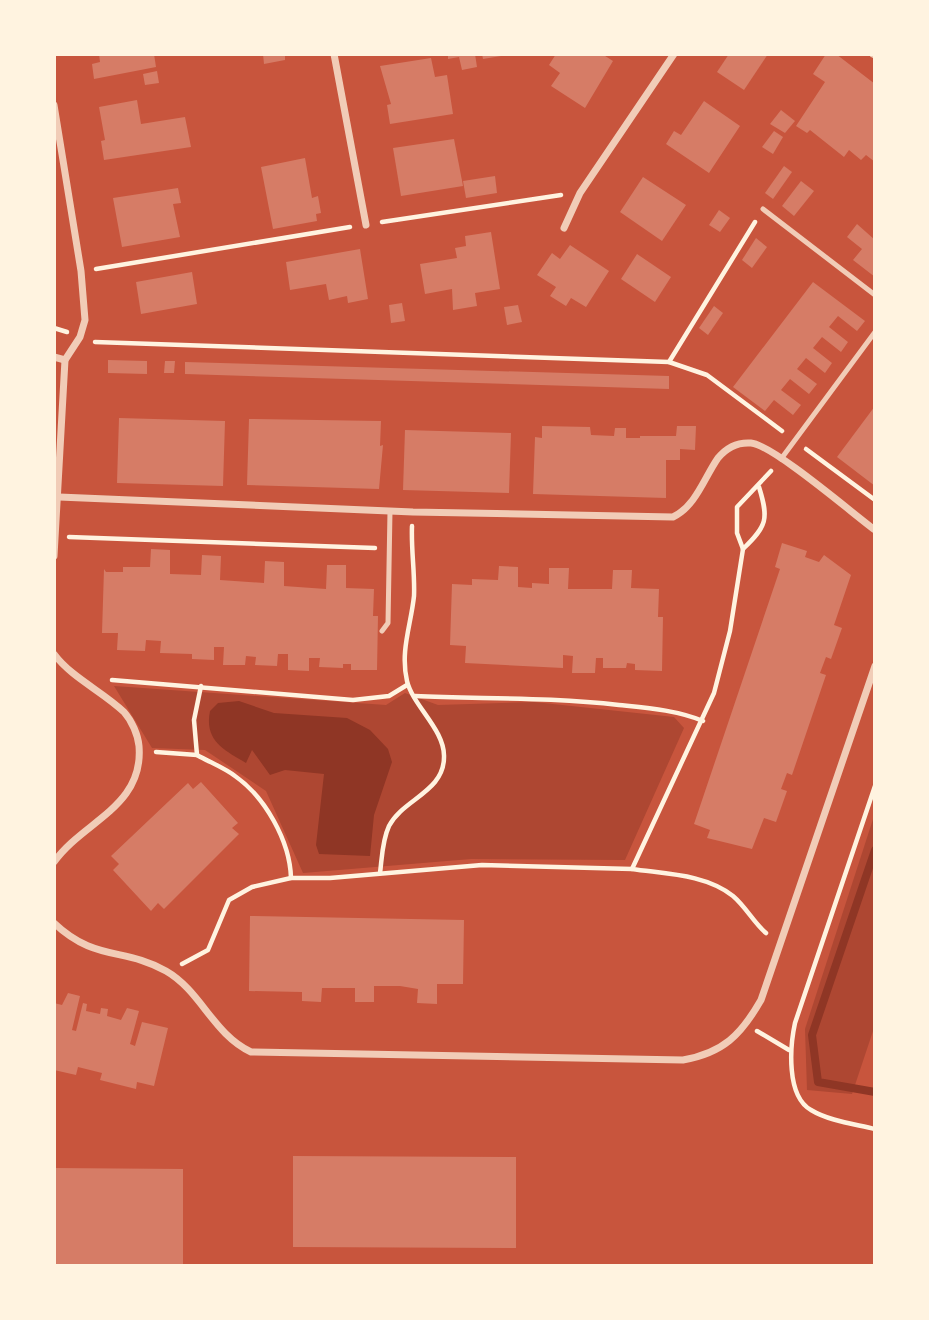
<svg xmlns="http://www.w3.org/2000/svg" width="929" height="1320" viewBox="0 0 929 1320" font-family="'Libre Baskerville',serif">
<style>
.green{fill:#ae4732}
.water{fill:#8f3625}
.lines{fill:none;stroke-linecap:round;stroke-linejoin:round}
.stream{stroke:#8f3625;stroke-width:8}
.building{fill:#d67c66}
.path{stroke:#fff3e0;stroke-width:4.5}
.service{stroke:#f1ccb7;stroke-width:5}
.minor{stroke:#f1ccb7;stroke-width:7}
</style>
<rect width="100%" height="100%" fill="#c8553d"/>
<g class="green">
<polygon points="114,686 386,705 405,693 438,705 534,702 674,717 684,728 625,860 471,859 303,873 266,791 205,750 152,748"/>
<polygon points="875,813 875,1025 852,1094 807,1090 805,1029"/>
</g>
<path class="water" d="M239,701L274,713L347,718L370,730L388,749L392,762L374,815L370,856L319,854L316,845L324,774L285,770L270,775L252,750L246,763C224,750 204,741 210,711L218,703Z"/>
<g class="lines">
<polyline class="stream" points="875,850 812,1035 818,1082 875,1092"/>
</g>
<g class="building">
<polygon points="99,54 154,54 156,67 94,79 92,64 100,62"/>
<polygon points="263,54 285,54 285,60 264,64"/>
<polygon points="448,54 475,54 477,67 462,70 459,57 448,59"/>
<polygon points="482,54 501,54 501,56 483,59"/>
<polygon points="556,54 602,54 613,61 585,108 551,86 560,73 549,65"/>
<polygon points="729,54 768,54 744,90 717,72"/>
<polygon points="826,54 836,54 875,84 875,162 866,155 861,160 849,150 844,157 810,130 807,133 796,126 825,82 813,74"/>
<polygon points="431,58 435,77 447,75 453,114 390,124 387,105 391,104 380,66"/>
<polygon points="157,71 159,83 145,85 143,74"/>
<polygon points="137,100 141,124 185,117 191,147 104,160 101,141 105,140 99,107"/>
<polygon points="704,101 740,126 709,173 666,144 674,131 681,135"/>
<polygon points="781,110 795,121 785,133 770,124"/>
<polygon points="774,131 783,137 773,154 762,147"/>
<polygon points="454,139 463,186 401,196 393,148"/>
<polygon points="305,158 312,198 318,196 321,213 316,214 317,221 273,229 261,167"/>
<polygon points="784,166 792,172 773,199 765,193"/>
<polygon points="495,176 497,193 466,198 463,181"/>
<polygon points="643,177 686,205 662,241 620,212"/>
<polygon points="801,181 814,191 794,216 782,206"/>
<polygon points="178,188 181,203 173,204 180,237 122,247 113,198"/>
<polygon points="719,210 730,218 720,232 709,225"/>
<polygon points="857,224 875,240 875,277 853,260 862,249 847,237"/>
<polygon points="491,232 500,289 475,293 477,306 453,310 452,289 425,294 420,264 457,258 455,248 466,246 465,236"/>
<polygon points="756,238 767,247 752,268 742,260"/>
<polygon points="570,245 609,271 586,307 571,298 566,306 550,296 556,287 537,275 552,253 560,259"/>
<polygon points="360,249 368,299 348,303 347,296 329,300 326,284 290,290 286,262"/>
<polygon points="637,254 671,277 655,302 621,279"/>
<polygon points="192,272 197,304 141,314 136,282"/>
<polygon points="813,282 865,321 857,331 838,316 829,327 848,342 841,352 822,337 813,348 832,363 825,373 806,358 797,369 817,384 809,394 790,379 781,390 801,405 793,415 774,400 765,411 733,387"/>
<polygon points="402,303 405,321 391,323 389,305"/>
<polygon points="518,305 522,322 507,325 504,307"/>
<polygon points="714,306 723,313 708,335 699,328"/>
<polygon points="108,360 147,361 147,374 108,373"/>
<polygon points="165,361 175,361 174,373 164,373"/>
<polygon points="185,362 669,376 669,389 185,374"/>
<polygon points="875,406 875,486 837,457"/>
<polygon points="119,418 225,421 223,486 117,483"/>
<polygon points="249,419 381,421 380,446 383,445 379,489 247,485"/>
<polygon points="542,426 590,427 591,435 614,436 615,428 626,428 626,438 640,438 640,436 676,436 677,426 696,426 695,450 680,449 680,460 666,460 666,498 533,494 535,437 542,438"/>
<polygon points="405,430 511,433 509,493 403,490"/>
<polygon points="782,543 807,551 805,557 819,562 824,555 851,575 834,625 842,628 831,659 826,657 820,673 826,675 792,775 787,773 781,789 787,791 776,822 764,818 752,849 707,838 710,830 694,824 780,569 775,567"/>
<polygon points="151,549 170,550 170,574 201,575 202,555 221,556 220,580 264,583 265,561 284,562 284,586 326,589 327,565 346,565 346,588 374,589 373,616 378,616 377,670 351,670 351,664 343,664 343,668 319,667 320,658 309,658 309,671 288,670 288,654 278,654 277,666 255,665 256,657 246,656 245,665 223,665 224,647 214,647 214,660 192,659 192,654 160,653 161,641 146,640 145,651 117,650 118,633 102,633 104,569 106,572 123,572 123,567 150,567"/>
<polygon points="499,566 518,567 518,587 532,588 532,583 549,584 549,568 569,568 568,589 612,589 613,570 632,570 631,588 659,589 658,617 663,617 662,671 635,670 635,664 627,663 626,668 603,668 603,658 596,658 595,673 572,673 573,656 563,655 563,668 465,663 466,646 450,645 452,584 472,585 472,579 498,580"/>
<polygon points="201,782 238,823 232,828 239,834 164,909 158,903 151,911 113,870 119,864 111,856 188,783 193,789"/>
<polygon points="250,916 464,920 463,984 437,984 437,1004 417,1003 418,989 400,986 374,986 374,1002 355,1002 355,988 322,988 321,1002 302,1001 302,992 249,991"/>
<polygon points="68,993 80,996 72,1030 76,1031 83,1003 87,1004 86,1011 100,1014 101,1008 108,1009 107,1016 121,1020 127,1008 139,1011 130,1044 135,1046 142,1022 168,1028 154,1086 137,1082 136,1089 100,1080 102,1073 78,1067 76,1075 54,1070 54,1003 62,1005"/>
<polygon points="293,1156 516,1157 516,1248 293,1247"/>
<polygon points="54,1168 183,1169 183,1266 54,1266"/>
</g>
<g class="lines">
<g class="path">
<polyline points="382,222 561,195"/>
<polyline points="96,269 350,227"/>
<polyline points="54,328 67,332"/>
<polyline points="95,342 669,362 707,375 782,431"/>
<polyline points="669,362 755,222"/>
<polyline points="806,449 875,500"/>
<polyline points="69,537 375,548"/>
<path d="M743,549C767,526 769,519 759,487"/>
<polyline points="112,680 353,700 389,696 407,685"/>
<path d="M201,686L194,720L197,755C209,762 223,767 235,776C265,797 290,841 291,878"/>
<path d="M415,696C483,699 551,697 619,705C648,708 676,710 703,721"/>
<polyline points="156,752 197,755"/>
<path d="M875,786L795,1023C790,1046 786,1096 811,1110C829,1121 855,1124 875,1129"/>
<path d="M380,873C382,858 382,841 389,826C403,799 444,792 444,757C445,730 413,706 407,681C400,651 411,625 414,596C415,573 411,550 412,526"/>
<path d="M766,933C754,923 746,907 733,896C705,874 665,874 632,869L714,693L730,631L743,549L737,533V507L771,471"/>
<polyline points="182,964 208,950 229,900 252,887 291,878 330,878 482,865 632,869"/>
<polyline points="757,1031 789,1050"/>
</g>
<g class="service">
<polyline points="763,209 875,295"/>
<polyline points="781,459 875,332"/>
<polyline points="382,631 388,623 390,511"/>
</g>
<g class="minor">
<polyline points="334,54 366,225"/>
<polyline points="873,54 875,55"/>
<polyline points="54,105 81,271 85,320 80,337 65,360 54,556"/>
<polyline points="564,228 580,193 674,54"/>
<polyline points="54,357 65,360"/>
<path d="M59,497L413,512L673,517C696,506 704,478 718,458C727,447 737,442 751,443C773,445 852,513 875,530"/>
<path d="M54,654C72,678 102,691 124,712C132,721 138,735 139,746C144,807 83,821 54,862"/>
<path d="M54,923C95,962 124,947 166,971C201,991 213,1034 251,1052L683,1060C723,1053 741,1035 761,1000L875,666"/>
</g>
</g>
<rect width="929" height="1320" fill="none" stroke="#fff3e0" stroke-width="112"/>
</svg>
